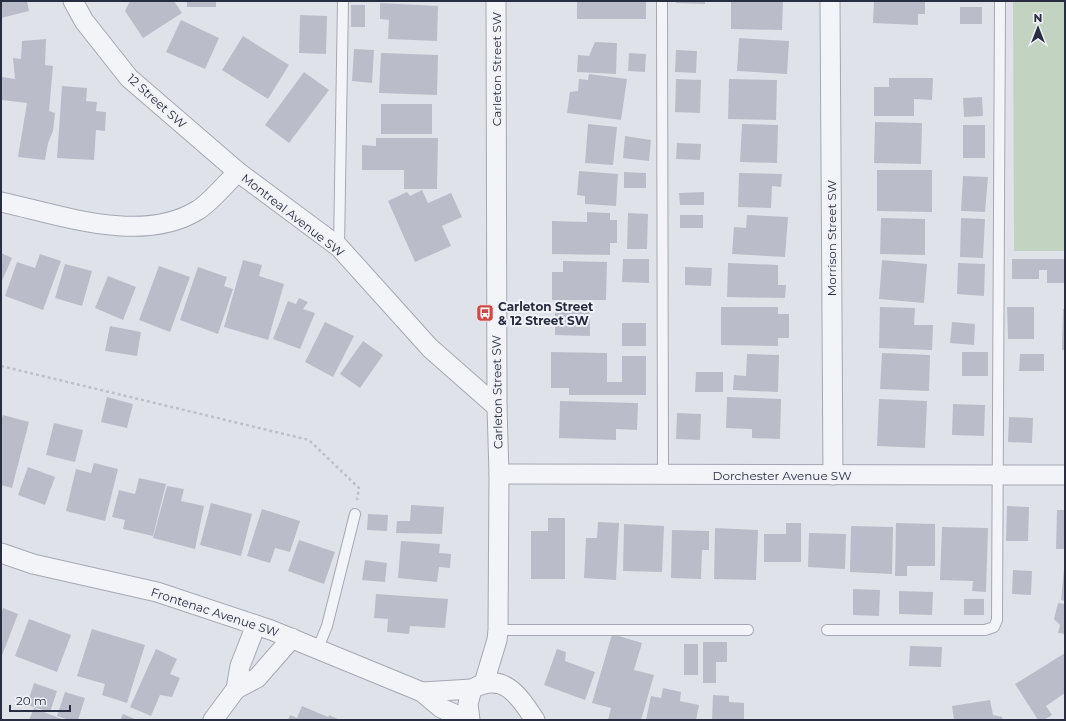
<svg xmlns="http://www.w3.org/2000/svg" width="1066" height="721" viewBox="0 0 1066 721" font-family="Montserrat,sans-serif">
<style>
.green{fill:#c3d3c1}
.building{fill:#babdc9}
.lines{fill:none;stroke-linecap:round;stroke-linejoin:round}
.service-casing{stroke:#a5a8b3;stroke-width:12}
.minor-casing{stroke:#a5a8b3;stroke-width:21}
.path{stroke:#bec0c8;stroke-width:2.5;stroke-dasharray:3 3;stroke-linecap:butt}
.service{stroke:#f3f4f7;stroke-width:10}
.minor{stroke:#f3f4f7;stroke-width:19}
.labels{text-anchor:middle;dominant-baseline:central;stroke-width:4;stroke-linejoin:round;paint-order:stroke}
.street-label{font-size:12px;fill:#292d41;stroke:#f0f2f7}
.poi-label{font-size:12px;font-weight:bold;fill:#292d41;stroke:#f0f2f7;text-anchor:start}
</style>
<rect width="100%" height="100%" fill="#e0e2e9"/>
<polygon class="green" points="1013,1 1065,1 1065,251 1014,251"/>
<g class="building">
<polygon points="1,1 27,1 29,11 1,18"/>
<polygon points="130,1 174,1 182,13 143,38 125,11"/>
<rect x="187" y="1" width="29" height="6"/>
<rect x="577" y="1" width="69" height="18"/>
<polygon points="676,1 705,1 705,4 676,3"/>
<polygon points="731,1 783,1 782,30 731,29"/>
<polygon points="874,1 925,1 925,14 918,14 918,25 873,23"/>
<polygon points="380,3 438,6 437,41 388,39 389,20 380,19"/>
<rect x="351" y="5" width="14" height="22"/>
<rect x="960" y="7" width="22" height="17"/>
<polygon points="300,15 327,16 326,54 299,53"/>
<polygon points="181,20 219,38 205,69 166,52"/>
<polygon points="243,36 289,65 268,99 222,70"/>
<polygon points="739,38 789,41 787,74 737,71"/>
<polygon points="46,39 45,65 53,66 49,111 55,113 53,131 48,143 45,160 18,157 27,103 2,100 2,77 15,79 13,58 21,59 22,41"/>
<polygon points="595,42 617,43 616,74 577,72 578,55 589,56"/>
<polygon points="354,49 374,50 372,83 352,81"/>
<polygon points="676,50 697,51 696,73 675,72"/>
<polygon points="381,53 438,55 437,95 379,93"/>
<polygon points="629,53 646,54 645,72 628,71"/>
<polygon points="304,72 329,90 289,143 265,125"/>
<polygon points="589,74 627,79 621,120 567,113 570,92 578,91 579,79 588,80"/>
<polygon points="889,78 933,78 932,100 914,99 914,116 874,116 874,87 889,87"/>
<polygon points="676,79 701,80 700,113 675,112"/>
<polygon points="729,79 777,80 776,120 728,119"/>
<polygon points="62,86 87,88 86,101 97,102 96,111 106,112 105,131 96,130 94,160 57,158"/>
<polygon points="982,97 983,116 964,117 963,98"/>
<rect x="381" y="104" width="51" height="30"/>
<polygon points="875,122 922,123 921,164 874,163"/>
<polygon points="588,124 617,127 613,165 585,163"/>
<polygon points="742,124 778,125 777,163 740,162"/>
<rect x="963" y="125" width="22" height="33"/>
<polygon points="625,136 651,140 649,161 623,158"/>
<polygon points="376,138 438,138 437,189 404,189 404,170 362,170 362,145 376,146"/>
<polygon points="677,143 701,144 700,160 676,159"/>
<polygon points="877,170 932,170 932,212 877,211"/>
<polygon points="579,171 618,174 616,206 585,204 585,196 577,195"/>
<polygon points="624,172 646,173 646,188 624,188"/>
<polygon points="739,173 782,174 781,187 772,186 771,208 738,207"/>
<polygon points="963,176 988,177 985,212 961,211"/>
<polygon points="422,190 428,203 451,193 462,217 442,226 451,246 415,262 388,201 407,192 410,196"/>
<polygon points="704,192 704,205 680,205 679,193"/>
<polygon points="587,212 610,213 610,220 617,220 617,243 610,243 610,255 552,254 552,221 587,222"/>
<polygon points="628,213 648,214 647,249 627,249"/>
<rect x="680" y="215" width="23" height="13"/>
<polygon points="747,215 788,217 785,257 732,254 734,227 746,228"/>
<polygon points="881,218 925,219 925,255 880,254"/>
<polygon points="961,218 985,219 983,258 960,257"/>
<polygon points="1,253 12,258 1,283"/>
<polygon points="40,254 61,261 43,310 5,296 17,262 35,268"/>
<polygon points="623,259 649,259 649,283 622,282"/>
<polygon points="1012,259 1065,259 1065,283 1047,283 1047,270 1039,270 1039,279 1012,279"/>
<polygon points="243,260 262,265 259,276 284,284 268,340 224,327"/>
<polygon points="882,260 927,264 924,303 879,299"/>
<polygon points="563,261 607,262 606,300 552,300 552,272 563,272"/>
<polygon points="728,263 778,265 778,285 786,285 785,298 727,297"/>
<polygon points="958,263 985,264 984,296 957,294"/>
<polygon points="65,264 92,271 82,306 55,298"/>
<polygon points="159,266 190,277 170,332 139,320"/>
<polygon points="198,267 227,277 224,286 233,289 218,334 180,320"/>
<polygon points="685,267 712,268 711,286 685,285"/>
<polygon points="108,276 136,287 123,320 95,308"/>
<polygon points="299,298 308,302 303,309 315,313 300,349 273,339 288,301 296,304"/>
<polygon points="555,306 590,306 590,336 555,335"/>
<polygon points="721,307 778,307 778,314 789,314 789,338 778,338 778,346 721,345"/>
<polygon points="880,307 915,308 914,325 933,325 932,350 879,348"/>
<polygon points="1007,307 1034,307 1034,339 1008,339"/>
<polygon points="1063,309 1065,309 1065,350 1062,350"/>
<polygon points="325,322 354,336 333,377 305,362"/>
<polygon points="952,322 975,324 974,345 950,343"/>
<rect x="622" y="323" width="24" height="23"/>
<polygon points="110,326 141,332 137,356 105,351"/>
<polygon points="363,341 383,355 360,388 340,374"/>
<polygon points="551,352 607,353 607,382 622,382 622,356 646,356 646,395 569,395 569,388 551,388"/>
<rect x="962" y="352" width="26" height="24"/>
<polygon points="882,353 930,355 929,391 880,389"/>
<polygon points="747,354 779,355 778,392 733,390 734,375 746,376"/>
<polygon points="1020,354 1044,354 1044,371 1019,371"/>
<polygon points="696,372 723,372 723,392 695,392"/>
<polygon points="107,397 133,404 127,428 101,422"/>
<polygon points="727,397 781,399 780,439 752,438 752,429 726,428"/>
<polygon points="879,399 927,401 925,448 877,446"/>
<polygon points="560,401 638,403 637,430 616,429 616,440 559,438"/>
<polygon points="953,404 985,405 984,436 952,435"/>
<polygon points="677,413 701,414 700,440 676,439"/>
<polygon points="3,415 29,422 12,488 1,485 1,422"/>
<polygon points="1009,417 1033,418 1032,443 1008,442"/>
<polygon points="54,423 83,430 75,462 46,455"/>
<polygon points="94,463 118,469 105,521 66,511 76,469 91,473"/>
<polygon points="28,467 55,477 45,505 18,495"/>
<polygon points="139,478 166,484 153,536 123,529 125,520 112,517 119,490 135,494"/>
<polygon points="167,486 184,489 181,501 204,506 195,549 153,538"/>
<polygon points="211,503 252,514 241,556 200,545"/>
<polygon points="411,505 444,507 442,534 396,533 397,521 410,521"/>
<polygon points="1007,506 1029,507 1028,541 1006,541"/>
<polygon points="262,509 300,521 290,552 275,548 270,563 247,556"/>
<polygon points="1057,510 1065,510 1065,549 1056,549"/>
<polygon points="368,514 388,515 387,531 367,530"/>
<polygon points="548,518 565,518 565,579 531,579 531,531 548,531"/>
<polygon points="598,522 619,523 616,580 584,578 586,538 597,538"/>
<polygon points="786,523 801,523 801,562 764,562 764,534 786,534"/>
<polygon points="896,523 935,524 935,566 907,566 907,576 895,576"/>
<polygon points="624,524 664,526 662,572 623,571"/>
<polygon points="851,526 893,527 892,574 850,572"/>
<polygon points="942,527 988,528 986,592 972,591 973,581 940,580"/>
<polygon points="715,528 758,530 756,580 714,579"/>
<polygon points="672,530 709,531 709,550 702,550 701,579 671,578"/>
<polygon points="809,533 846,534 845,569 808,567"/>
<polygon points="299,540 335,552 324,584 288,571"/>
<polygon points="401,541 440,544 439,553 451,554 450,568 439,567 437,582 398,578"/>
<polygon points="365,560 387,563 385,582 362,580"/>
<polygon points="1064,569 1065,569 1065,601 1061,600"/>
<polygon points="1013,570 1032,571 1031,595 1012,594"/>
<polygon points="853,589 880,590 879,616 853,615"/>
<polygon points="899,591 933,592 932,615 899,614"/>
<polygon points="376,594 448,599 445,628 410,626 409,634 387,632 388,619 374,618"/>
<rect x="964" y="599" width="20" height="16"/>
<polygon points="1058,603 1065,604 1065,634 1058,633 1060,625 1054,619"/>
<polygon points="3,608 18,614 1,658 1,614"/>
<polygon points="29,619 71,635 57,672 15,656"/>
<polygon points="92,629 145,645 127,703 102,695 105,684 77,676"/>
<polygon points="612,634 642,643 634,670 654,675 641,720 608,720 611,708 592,703"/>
<polygon points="703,642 727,642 727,662 716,662 716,683 703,683"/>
<rect x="684" y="644" width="14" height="31"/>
<polygon points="910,646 942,647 941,667 909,666"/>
<polygon points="156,649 177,659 170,674 180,678 172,697 160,695 151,716 130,707"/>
<polygon points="557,649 566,652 565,661 595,672 585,700 544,685"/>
<polygon points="1065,653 1065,693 1046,706 1052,715 1044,720 1038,720 1015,684"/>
<polygon points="34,683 57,691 50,712 27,705"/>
<polygon points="663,688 681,692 680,701 699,705 696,720 646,720 651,696 661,698"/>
<polygon points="65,692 85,698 78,720 69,720 57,716"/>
<polygon points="713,695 729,696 729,702 744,703 744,720 712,720"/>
<polygon points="990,700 993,715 1002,717 1003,720 954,720 952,706"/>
<polygon points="302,706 328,717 329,715 340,720 288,720 290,715 297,718"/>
<polygon points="34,708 64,720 29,720"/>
<polygon points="123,714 137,720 120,720"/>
</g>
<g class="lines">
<defs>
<g id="service">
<polyline points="662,1 663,474"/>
<polyline points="339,247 343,1"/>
<polyline points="498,630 748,630"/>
<polyline points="827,630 985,630 994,627 997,620 1000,1"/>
<polyline points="318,648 327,626 355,514"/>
</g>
<g id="minor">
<polyline points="73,1 84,21 129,78 238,172"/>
<polyline points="830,1 833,475"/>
<path d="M1,202C61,215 142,245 198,210C210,203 227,182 238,172L339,247L430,348L497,407"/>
<polyline points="499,474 1065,475"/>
<polyline points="1,553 33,564 157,592 271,630 422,692 441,708 468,720"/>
<polyline points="484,683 497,640 498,630 499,474 497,407 496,1"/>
<polyline points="236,689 257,678 292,638"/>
<polyline points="422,692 472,689"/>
<polyline points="213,720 236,689 240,666 256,625"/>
<path d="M470,720L468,704L472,689C504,671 519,696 535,720"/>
</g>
</defs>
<use href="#service" class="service-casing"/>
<use href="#minor" class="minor-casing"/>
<polyline class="path" points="1,366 309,440 359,488 357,500"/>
<use href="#service" class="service"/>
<use href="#minor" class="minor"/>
</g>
<defs>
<symbol id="bus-square" viewBox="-11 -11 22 22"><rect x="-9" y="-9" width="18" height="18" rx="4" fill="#ce4845" stroke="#f0f2f7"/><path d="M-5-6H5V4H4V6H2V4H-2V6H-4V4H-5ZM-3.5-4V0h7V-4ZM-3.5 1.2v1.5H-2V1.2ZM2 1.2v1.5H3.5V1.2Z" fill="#fff"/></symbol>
</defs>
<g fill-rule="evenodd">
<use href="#bus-square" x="475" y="303" width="20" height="20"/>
</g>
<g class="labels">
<g class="street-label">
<text transform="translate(496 69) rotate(-90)">Carleton Street SW</text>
<text transform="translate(157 101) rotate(42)">12 Street SW</text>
<text transform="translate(293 215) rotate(38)">Montreal Avenue SW</text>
<text transform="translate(831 238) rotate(-90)">Morrison Street SW</text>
<text transform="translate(497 392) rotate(-91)">Carleton Street SW</text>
<text x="782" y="475">Dorchester Avenue SW</text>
<text transform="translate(215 612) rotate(18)">Frontenac Avenue SW</text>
</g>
<g class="poi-label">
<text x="498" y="306">Carleton Street<tspan x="498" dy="14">&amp; 12 Street SW</tspan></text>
</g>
</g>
<rect width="1066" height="721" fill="none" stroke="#292d41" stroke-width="4"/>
<g transform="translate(1038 28)" stroke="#f0f2f7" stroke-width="3" paint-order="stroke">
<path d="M0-3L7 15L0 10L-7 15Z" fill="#292d41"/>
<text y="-6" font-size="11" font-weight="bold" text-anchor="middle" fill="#292d41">N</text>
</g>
<path d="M10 705v6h60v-6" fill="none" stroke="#292d41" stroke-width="2"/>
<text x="16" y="705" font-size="12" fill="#292d41" stroke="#f0f2f7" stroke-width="3" paint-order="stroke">20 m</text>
</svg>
